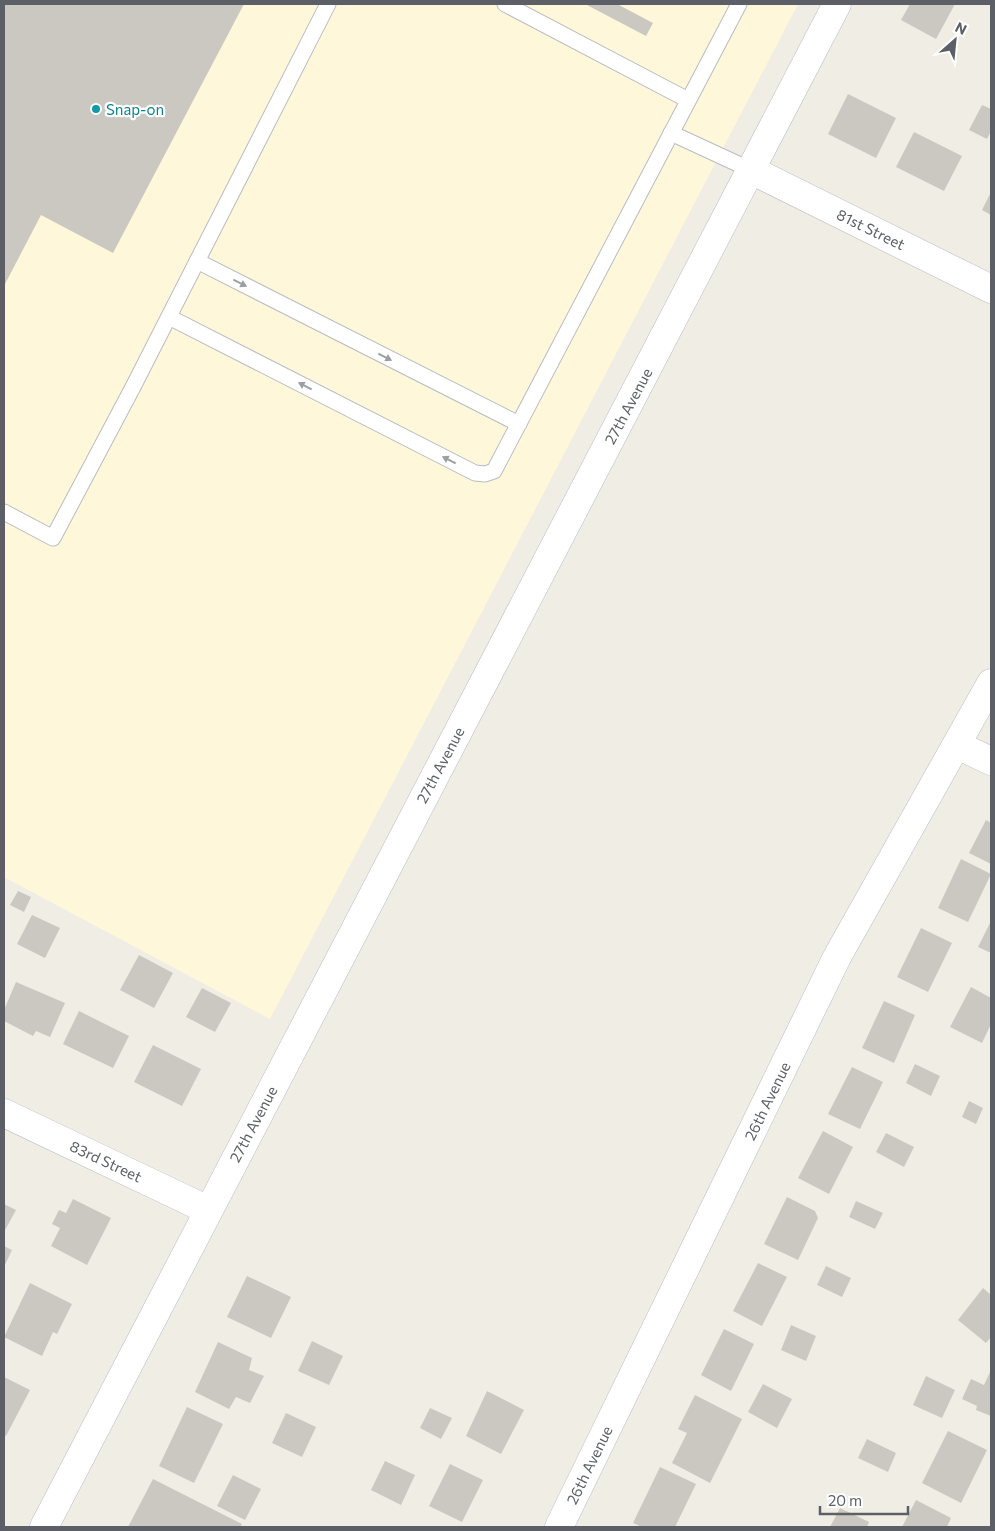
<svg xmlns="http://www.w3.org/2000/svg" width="995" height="1531" viewBox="0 0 995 1531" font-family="Commissioner,sans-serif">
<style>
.commercial{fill:#fff7da}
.building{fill:#cbc8c1}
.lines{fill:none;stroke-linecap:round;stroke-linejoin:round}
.lane-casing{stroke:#b9bcc1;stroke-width:17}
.street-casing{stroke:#b9bcc1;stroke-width:29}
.lane{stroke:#fff;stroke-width:15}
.street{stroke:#fff;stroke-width:28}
.oneway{fill:#9da0a3}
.culture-dot{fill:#0f9aa8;stroke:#fff;stroke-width:2}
.labels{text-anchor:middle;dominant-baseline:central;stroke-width:4.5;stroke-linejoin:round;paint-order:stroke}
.culture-label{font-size:15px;fill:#0d838f;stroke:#fff;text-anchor:start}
.street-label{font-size:15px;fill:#5c6066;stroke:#fff}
</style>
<rect width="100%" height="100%" fill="#f0eee4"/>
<polygon class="commercial" points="4,4 798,4 270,1019 4,877"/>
<g class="building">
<polygon points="4,4 244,4 113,253 41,215 4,286"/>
<polygon points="585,4 617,4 653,23 646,36"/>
<polygon points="910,4 955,4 936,39 901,20"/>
<polygon points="848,94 896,118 876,158 828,134"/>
<polygon points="982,105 991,109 991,131 987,139 969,130"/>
<polygon points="914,132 962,156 944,191 896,167"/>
<polygon points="991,192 991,215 982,210"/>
<polygon points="986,820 991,823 991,864 969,853"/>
<polygon points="961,859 991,874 968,922 938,908"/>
<polygon points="18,891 31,897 24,912 10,905"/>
<polygon points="32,915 60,928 45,958 17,944"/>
<polygon points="991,921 991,953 978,947"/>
<polygon points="921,928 952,943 928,992 897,977"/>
<polygon points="139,955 173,973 154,1008 120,990"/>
<polygon points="16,982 65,1003 50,1037 36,1031 33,1036 4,1021 4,1010"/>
<polygon points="971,987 991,998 991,1024 982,1043 950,1027"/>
<polygon points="202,988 231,1003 215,1032 186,1017"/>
<polygon points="884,1001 915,1015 894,1063 862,1048"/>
<polygon points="79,1011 129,1036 113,1068 63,1044"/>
<polygon points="153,1045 201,1069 182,1106 134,1082"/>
<polygon points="915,1064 940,1076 931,1096 906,1083"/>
<polygon points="852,1067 883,1082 860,1129 828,1114"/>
<polygon points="969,1101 983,1108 976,1124 962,1117"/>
<polygon points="823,1131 853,1147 829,1194 798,1178"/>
<polygon points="886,1133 914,1147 904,1167 876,1152"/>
<polygon points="787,1197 815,1211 818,1218 798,1260 764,1244"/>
<polygon points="73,1199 111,1218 87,1265 51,1246 60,1228 52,1224 59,1210 66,1213"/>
<polygon points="856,1201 883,1213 875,1229 849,1217"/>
<polygon points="4,1204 16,1210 4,1232"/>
<polygon points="4,1246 12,1250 4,1267"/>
<polygon points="758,1263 787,1277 762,1326 733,1311"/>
<polygon points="826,1266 851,1278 842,1297 817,1285"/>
<polygon points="247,1276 291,1297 271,1338 227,1317"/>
<polygon points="30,1283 72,1304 57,1334 53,1332 42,1356 4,1337"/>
<polygon points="983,1288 991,1295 991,1337 986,1343 958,1320"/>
<polygon points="791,1325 816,1336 806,1361 781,1350"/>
<polygon points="724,1329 754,1344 731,1391 701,1375"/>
<polygon points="312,1341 343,1356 329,1385 298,1371"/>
<polygon points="218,1342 252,1358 249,1370 264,1376 250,1403 236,1397 229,1409 195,1392"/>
<polygon points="991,1370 991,1416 976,1410 977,1406 962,1399 971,1379 984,1385"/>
<polygon points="926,1376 955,1390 942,1418 913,1405"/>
<polygon points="4,1377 30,1390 6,1436 4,1435"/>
<polygon points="763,1384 792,1399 777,1428 748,1412"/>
<polygon points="487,1391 524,1410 501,1454 466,1436"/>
<polygon points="695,1395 742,1419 710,1483 672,1463 687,1433 678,1429"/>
<polygon points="187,1407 223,1424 194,1483 159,1466"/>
<polygon points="430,1408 452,1418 441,1439 420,1428"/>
<polygon points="286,1413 316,1427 302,1457 272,1443"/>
<polygon points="948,1431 987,1450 961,1503 922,1483"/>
<polygon points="867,1439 896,1453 888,1472 858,1458"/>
<polygon points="385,1461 415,1475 401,1505 371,1490"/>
<polygon points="450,1464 483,1480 462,1522 429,1506"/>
<polygon points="660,1467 696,1484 675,1527 642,1527 633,1523"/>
<polygon points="233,1475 261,1489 245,1520 217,1506"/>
<polygon points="153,1479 242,1524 240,1527 128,1527"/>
<polygon points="916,1500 951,1518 947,1527 902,1527"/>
<polygon points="840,1508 869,1522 867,1527 830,1527"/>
</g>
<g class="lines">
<defs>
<g id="lane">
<polyline points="505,4 688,100"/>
<polyline points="671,133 751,170"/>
<polyline points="197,261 519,424"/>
<polyline points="169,317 475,473 485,474 494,471 739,4"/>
<polyline points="4,512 53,538 133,387 328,4"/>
</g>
<g id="street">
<polyline points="751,170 991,289"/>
<polyline points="957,745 991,761"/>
<polyline points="4,1113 208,1210"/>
<polyline points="44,1527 837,4"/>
<polyline points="559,1527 837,957 991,683"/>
</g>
</defs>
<use href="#lane" class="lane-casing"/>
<use href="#street" class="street-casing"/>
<use href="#lane" class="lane"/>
<use href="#street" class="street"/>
</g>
<defs><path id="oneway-solid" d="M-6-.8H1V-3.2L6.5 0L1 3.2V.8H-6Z" transform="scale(1.25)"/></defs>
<g class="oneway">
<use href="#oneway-solid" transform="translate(240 283) rotate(27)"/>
<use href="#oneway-solid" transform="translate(385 357) rotate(27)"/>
<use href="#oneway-solid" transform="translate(305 386) rotate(-153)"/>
<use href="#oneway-solid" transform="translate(449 460) rotate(-153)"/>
</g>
<circle class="culture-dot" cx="96" cy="109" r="5"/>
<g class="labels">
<g class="culture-label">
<text x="106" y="109">Snap-on</text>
</g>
<g class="street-label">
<text transform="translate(871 229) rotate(26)">81st Street</text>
<text transform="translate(628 406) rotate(-62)">27th Avenue</text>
<text transform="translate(440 765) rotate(-62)">27th Avenue</text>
<text transform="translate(767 1101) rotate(-64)">26th Avenue</text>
<text transform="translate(253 1124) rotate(-62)">27th Avenue</text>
<text transform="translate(106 1161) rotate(25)">83rd Street</text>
<text transform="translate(589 1465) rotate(-64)">26th Avenue</text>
</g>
</g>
<rect width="995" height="1531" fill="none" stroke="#5c6066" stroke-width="10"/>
<g transform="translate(955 40) rotate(27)" stroke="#ffffff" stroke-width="4" paint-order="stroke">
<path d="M0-4L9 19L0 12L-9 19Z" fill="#5c6066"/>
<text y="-8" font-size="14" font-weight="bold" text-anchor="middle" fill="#5c6066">N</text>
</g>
<path d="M820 1506v8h88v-8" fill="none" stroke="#5c6066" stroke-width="2.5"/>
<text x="828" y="1506" font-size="15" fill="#5c6066" stroke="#ffffff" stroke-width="4" paint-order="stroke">20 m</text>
</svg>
